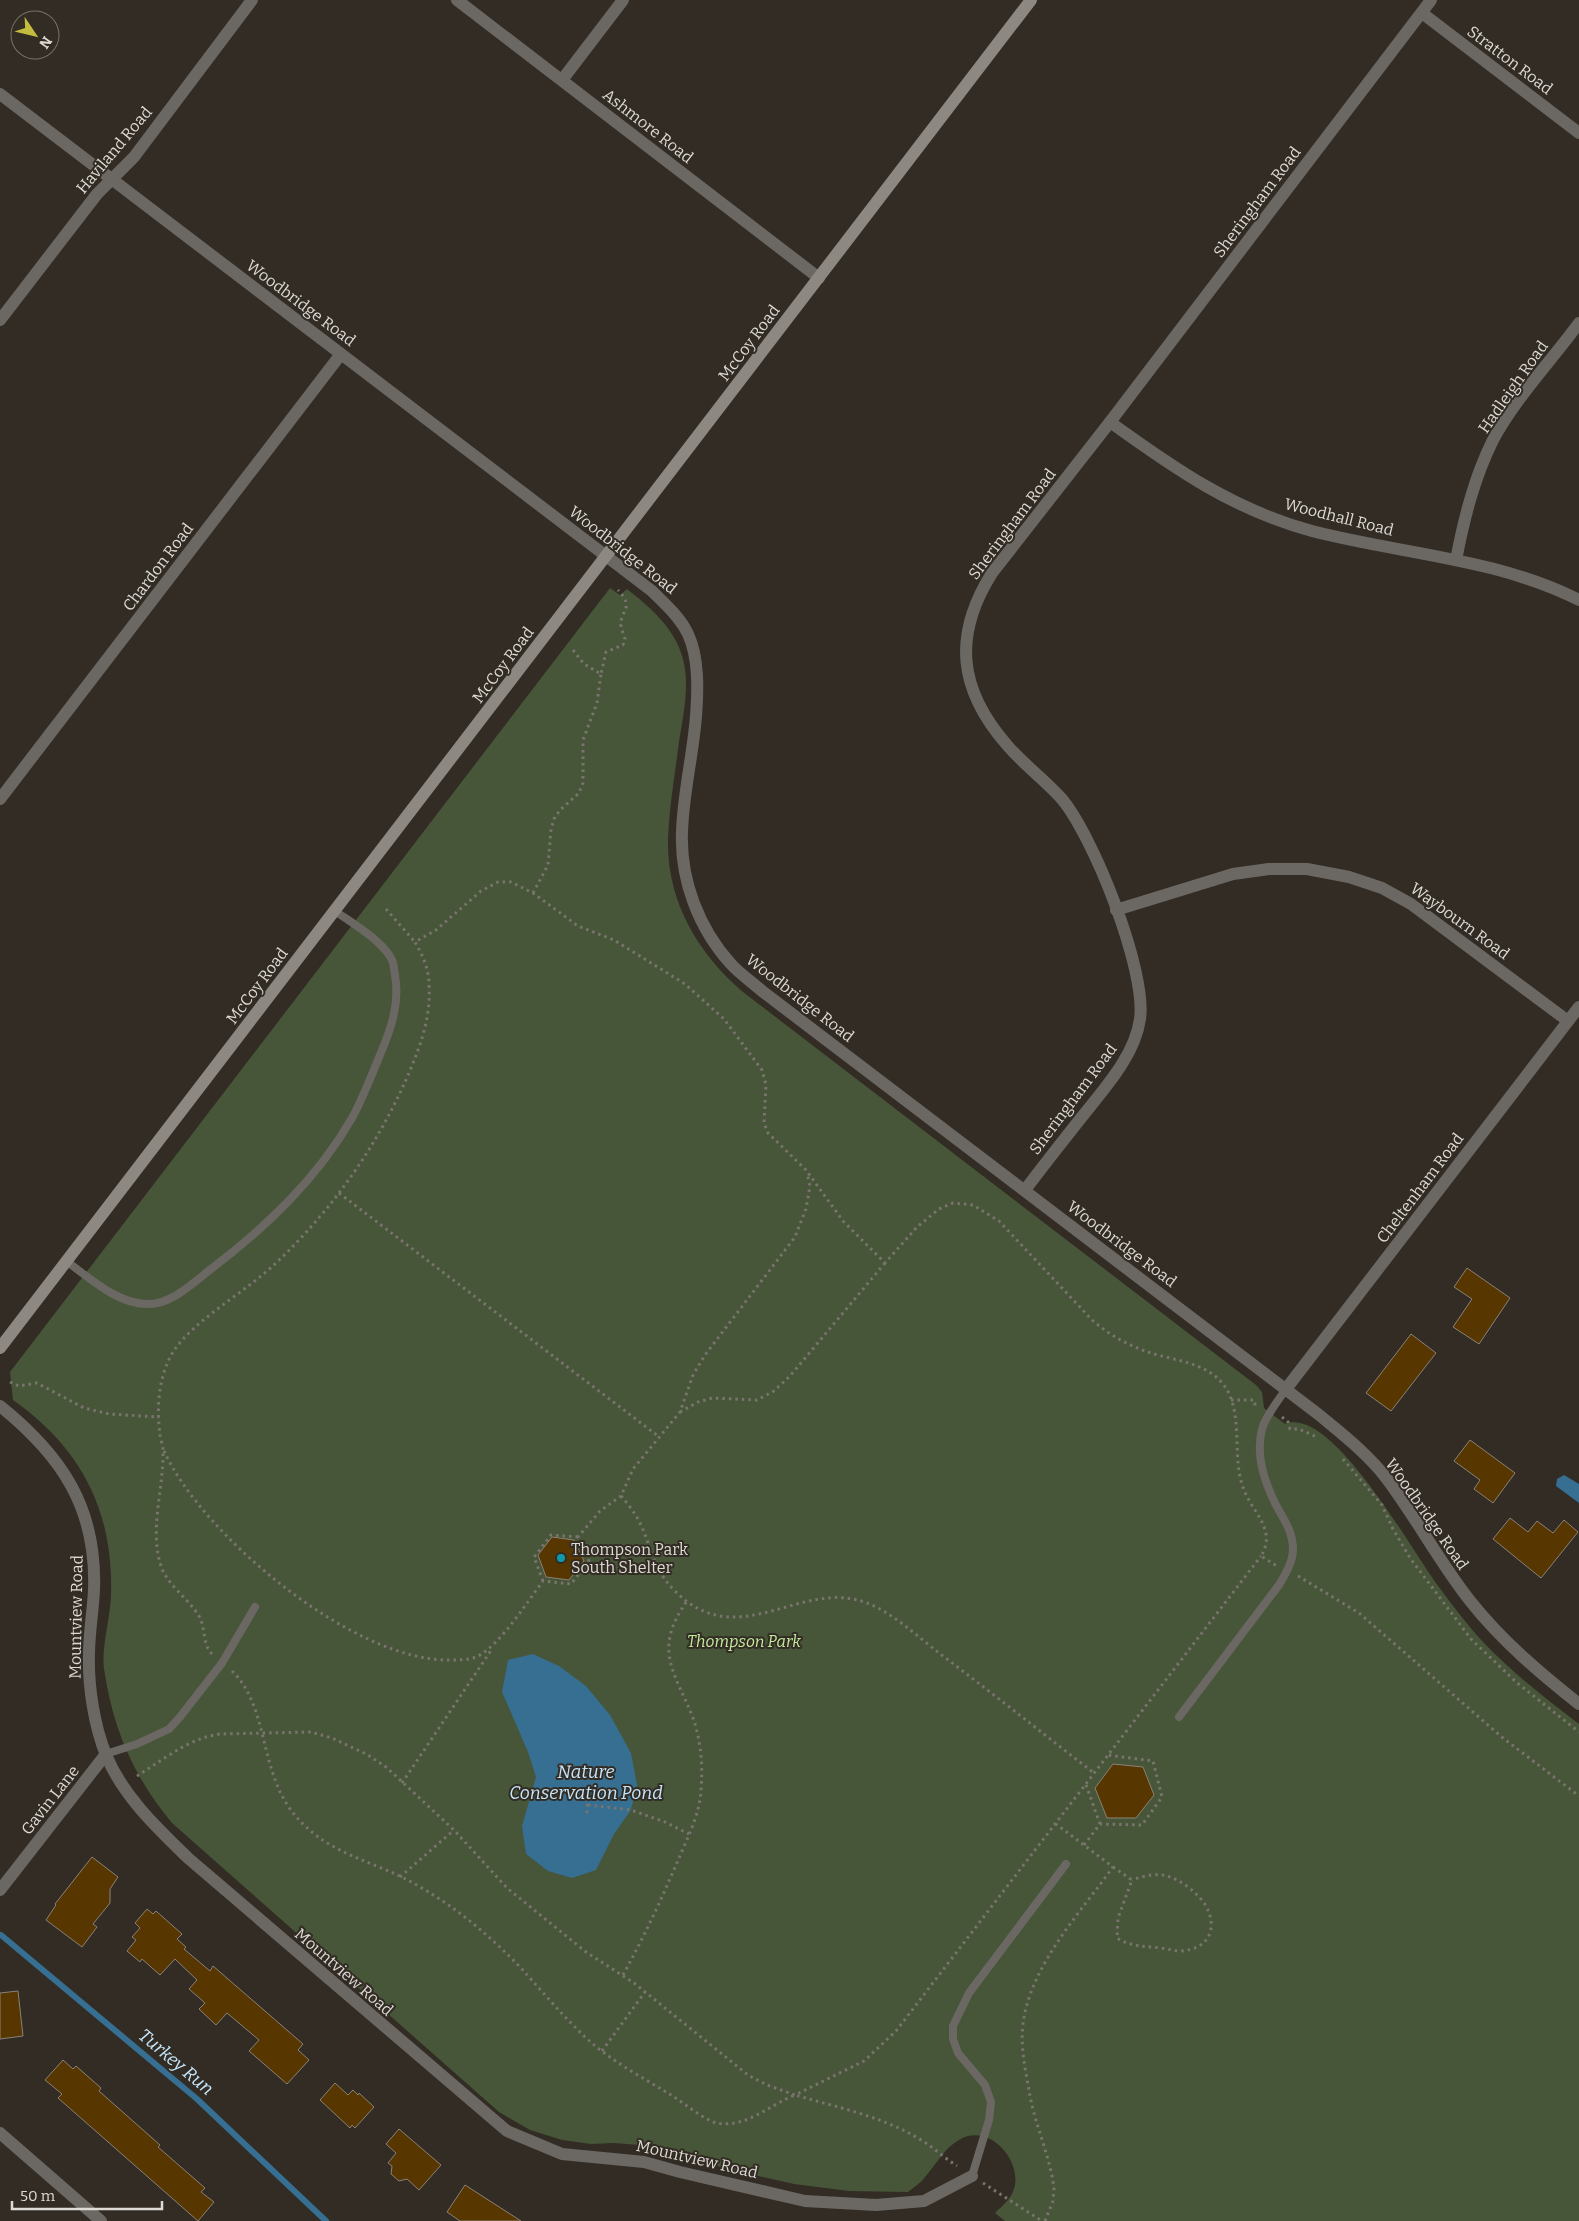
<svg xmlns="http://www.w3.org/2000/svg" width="1579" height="2221" viewBox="0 0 1579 2221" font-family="Bitter,serif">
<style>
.green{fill:#475538}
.water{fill:#366f91}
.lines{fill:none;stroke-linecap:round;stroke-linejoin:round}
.stream{stroke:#366f91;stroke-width:6}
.building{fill:#583600;stroke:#8a8279}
.path{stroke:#79746e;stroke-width:3;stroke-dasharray:2.5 4;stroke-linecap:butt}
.lane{stroke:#6b6864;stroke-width:8}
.street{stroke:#6b6864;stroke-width:12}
.secondary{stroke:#8d8982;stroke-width:12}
.culture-dot{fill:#0f9aa8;stroke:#322c24;stroke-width:2}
.labels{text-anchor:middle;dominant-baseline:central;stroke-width:4;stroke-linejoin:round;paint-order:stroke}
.street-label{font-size:16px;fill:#dedad5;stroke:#322c24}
.poi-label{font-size:16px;fill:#dedad5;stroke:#322c24;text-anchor:start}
.park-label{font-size:16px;font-style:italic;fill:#c4eb9c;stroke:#322c24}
.water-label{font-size:18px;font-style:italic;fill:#c6e6fb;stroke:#322c24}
</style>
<rect width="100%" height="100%" fill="#322c24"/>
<path class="green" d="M610,588L620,595L627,589C650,607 675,628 683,659C690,686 683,716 679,742C675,774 669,808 668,841C667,901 698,954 743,992L1256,1385L1262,1392L1264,1408L1285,1424C1332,1404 1414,1555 1439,1587C1453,1606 1468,1626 1484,1643C1513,1673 1546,1699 1579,1724V2221H1005L995,2213C1002,2206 1011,2199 1014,2189C1023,2160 988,2122 959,2140C944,2148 936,2165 925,2177C921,2183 914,2187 908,2192L849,2191L794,2184L732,2170L640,2145L614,2143L591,2144L562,2140L530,2130L499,2112L172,1823C133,1776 113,1729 104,1669C101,1647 111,1616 111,1593C113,1510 81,1448 13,1400L10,1372Z"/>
<g class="water">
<polygon points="1564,1475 1579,1484 1579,1503 1556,1486 1557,1479"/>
<polygon points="533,1654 559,1666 586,1686 610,1715 631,1753 637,1785 631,1810 614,1834 596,1870 572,1878 548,1871 526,1854 522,1826 536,1777 528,1752 502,1692 508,1660"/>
</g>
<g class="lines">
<polyline class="stream" points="1,1935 197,2099 326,2221"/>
</g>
<g class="building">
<polygon points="1467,1268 1510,1298 1479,1344 1453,1327 1472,1299 1454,1287"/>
<polygon points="1411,1334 1436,1353 1391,1411 1366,1393"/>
<polygon points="1470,1440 1515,1473 1493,1503 1474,1489 1480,1480 1454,1461"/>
<polygon points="1510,1518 1528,1532 1537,1521 1553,1533 1564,1520 1578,1532 1541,1578 1493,1539"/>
<polygon points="552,1537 574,1540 584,1561 569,1580 546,1577 538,1555"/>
<polygon points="1113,1764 1143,1767 1154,1795 1136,1818 1107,1818 1095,1788"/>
<polygon points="92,1857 118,1877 110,1889 110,1903 93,1924 97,1927 82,1947 46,1920 56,1905 55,1904"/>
<polygon points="147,1909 153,1914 156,1911 182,1934 177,1939 186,1947 184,1949 210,1971 213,1966 303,2044 298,2050 309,2060 287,2084 249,2051 259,2040 227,2013 216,2025 199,2009 205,2003 189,1989 197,1980 175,1959 160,1975 142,1959 140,1962 127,1951 136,1940 132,1937 140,1928 135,1923"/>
<polygon points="18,1991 23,2036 0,2039 0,1993"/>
<polygon points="63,2060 73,2069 76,2066 101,2088 99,2091 160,2145 158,2147 205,2188 201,2192 214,2202 198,2221 58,2098 62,2094 45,2080"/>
<polygon points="335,2083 348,2095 353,2090 358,2095 359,2093 374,2107 355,2128 352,2125 350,2128 320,2100"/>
<polygon points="399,2129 441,2165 419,2190 407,2179 399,2181 391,2174 392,2166 388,2163 396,2153 386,2144"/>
<polygon points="465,2185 521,2221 460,2221 447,2212"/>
</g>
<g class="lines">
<g class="path">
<path d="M573,650L584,664L601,674L606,652L623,645L625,639C624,635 622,631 621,627C619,610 636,609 618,590"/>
<polyline points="533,893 548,865 551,829 554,819 560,810 579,793 583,783 583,740 597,703 601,674"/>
<polyline points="386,909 415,942"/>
<polyline points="339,1193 658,1436"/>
<polyline points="10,1382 19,1386 37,1383 84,1408 109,1414 159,1417"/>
<polyline points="1231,1400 1253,1400 1254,1404 1260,1404"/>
<polyline points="680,1412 698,1402 712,1398 757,1400 774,1391 790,1376 885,1263"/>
<polyline points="1282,1417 1288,1422 1290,1429 1299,1429 1317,1437"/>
<path d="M164,1451C202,1535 354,1662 450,1660C459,1660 468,1660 476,1657C499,1647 527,1602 543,1581L571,1584L589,1561L578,1537L600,1511L621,1496L633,1469L680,1412L693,1375L705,1355L795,1237L806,1209L810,1186L807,1173"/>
<polyline points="1343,1459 1382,1505 1393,1529 1410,1558 1471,1639 1516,1682 1579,1732"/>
<path d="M621,1496C628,1504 635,1513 640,1523C653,1550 651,1566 674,1590C738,1656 801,1577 867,1603C893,1613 917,1636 939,1653C991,1692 1042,1733 1094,1773"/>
<polyline points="1298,1576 1359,1613 1503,1738 1579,1796"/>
<polyline points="543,1581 534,1557 551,1535 578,1537"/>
<path d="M212,1654C202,1644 206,1628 199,1616C188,1598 167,1585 161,1566C149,1529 164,1488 163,1450C163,1445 160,1439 160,1434C156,1407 159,1372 175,1349C197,1318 247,1291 276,1263C333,1209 378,1145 409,1073C421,1044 431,1017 429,985C429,969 423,956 415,942L436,930L481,891L498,882H511L533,893L578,926L614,940L685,984L724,1019L762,1070L766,1085L764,1123L768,1133L806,1170L843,1221L885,1263L917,1227L939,1209L953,1203L973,1205L999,1221L1092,1320C1108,1334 1126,1344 1145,1351C1175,1362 1215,1361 1230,1396C1242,1425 1232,1460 1244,1490C1253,1513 1277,1530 1261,1556L1277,1566"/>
<path d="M232,1671C269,1706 259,1772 294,1814C329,1857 376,1860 420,1887C457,1908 490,1936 520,1967C541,1990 561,2014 584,2036C609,2060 642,2077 671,2095C685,2104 698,2115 713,2122C743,2131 769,2105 795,2095C836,2107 880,2116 916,2137C931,2145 943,2157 957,2166"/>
<path d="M137,1776C163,1760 189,1738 220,1734L311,1732L332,1738L368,1755L386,1767L454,1830L507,1888L586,1952L634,1983L748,2075L767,2085L795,2095L864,2061L896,2031L1261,1556"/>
<polyline points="402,1783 492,1649"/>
<polyline points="1086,1785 1100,1824"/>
<polyline points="588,1805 631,1810 665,1822 689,1834"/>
<polyline points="587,1813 588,1796"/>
<polyline points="1084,1845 1100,1824 1142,1825 1162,1797 1153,1761 1107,1755"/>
<path d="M1113,1867L1132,1880L1118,1918L1117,1938C1131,1947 1145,1946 1161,1948C1168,1949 1174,1951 1180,1951C1207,1950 1219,1930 1206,1906C1199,1894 1182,1881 1170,1877C1159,1872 1143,1876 1132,1880"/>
<polyline points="400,1877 454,1830"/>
<path d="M623,1975C644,1937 662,1898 679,1858C688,1837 700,1813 701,1790C703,1766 701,1741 693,1718C675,1672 652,1650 687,1601"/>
<polyline points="602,2051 645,1992"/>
<polyline points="983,2183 1042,2221"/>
<path d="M1045,2221L1053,2201L1054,2188C1050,2157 1036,2127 1030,2096C1026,2073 1020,2047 1023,2024C1030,1966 1080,1913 1113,1867L1056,1824"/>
</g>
<g class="lane">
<path d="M66,1261C90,1278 118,1305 149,1304C172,1304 194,1282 211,1269C266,1227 317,1179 352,1118C363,1098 371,1076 380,1055C391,1029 400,1004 395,975C394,971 394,964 392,960C383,941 352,923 335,911"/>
<path d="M1179,1717L1279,1585C1285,1575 1293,1562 1293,1549C1293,1533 1285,1521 1277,1507C1265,1484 1255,1456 1262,1429C1266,1415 1278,1401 1286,1389"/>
<polyline points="106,1754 137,1744 169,1729 180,1717 222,1663 255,1607"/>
<polyline points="972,2176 989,2120 991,2102 985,2085 958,2053 953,2039 953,2026 969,1993 1066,1864"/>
</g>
<g class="street">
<polyline points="457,0 819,278"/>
<polyline points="1422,13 1579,133"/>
<polyline points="562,80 623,0"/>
<path d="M0,94L652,591C665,604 680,617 688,634C699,658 698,690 696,716C693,755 683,794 682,832C680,880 699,929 731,964C740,974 752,982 762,991L1318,1414C1342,1434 1368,1454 1387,1479C1417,1519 1440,1563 1471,1602C1502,1641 1540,1673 1579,1704"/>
<polyline points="0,320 97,194 134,157 252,0"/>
<path d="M1110,422C1175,469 1234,510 1312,531C1401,554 1496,558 1579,600"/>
<path d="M1456,560C1464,519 1474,478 1493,440C1515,399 1551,361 1579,323"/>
<polyline points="0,799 341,354"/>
<polyline points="1116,910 1233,874 1269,869 1307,869 1349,877 1382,888 1411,904 1568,1021"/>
<path d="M1025,1190C1043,1166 1062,1142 1081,1118C1103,1090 1135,1056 1140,1019C1147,971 1093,835 1061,798C1044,779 1023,764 1007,745C958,689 953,635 992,573L1110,422L1431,0"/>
<polyline points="1286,1389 1579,1007"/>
<path d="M0,1406C62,1456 97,1508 94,1590C93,1611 89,1633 89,1654C88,1686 94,1725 106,1755C123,1796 157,1828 188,1858L507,2131L562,2154L644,2162L680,2172L805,2201L876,2205L924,2201L972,2176"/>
<polyline points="0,1890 106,1754"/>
<polyline points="0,2133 101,2221"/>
</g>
<polyline class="secondary" points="0,1348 1031,0"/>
</g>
<circle class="culture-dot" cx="561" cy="1558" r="5"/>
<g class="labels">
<g class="street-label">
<text transform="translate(1510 60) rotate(37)">Stratton Road</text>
<text transform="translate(648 126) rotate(38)">Ashmore Road</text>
<text transform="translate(114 150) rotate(-50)">Haviland Road</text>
<text transform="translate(1257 202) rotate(-53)">Sheringham Road</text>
<text transform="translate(301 303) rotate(37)">Woodbridge Road</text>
<text transform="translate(749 343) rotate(-53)">McCoy Road</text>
<text transform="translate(1513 387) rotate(-55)">Hadleigh Road</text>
<text transform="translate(1339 517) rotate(14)">Woodhall Road</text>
<text transform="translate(1012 524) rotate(-53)">Sheringham Road</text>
<text transform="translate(623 550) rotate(38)">Woodbridge Road</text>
<text transform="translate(158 567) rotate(-53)">Chardon Road</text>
<text transform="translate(503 665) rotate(-53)">McCoy Road</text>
<text transform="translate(1460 921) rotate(36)">Waybourn Road</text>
<text transform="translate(257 986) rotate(-53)">McCoy Road</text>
<text transform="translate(800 998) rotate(38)">Woodbridge Road</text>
<text transform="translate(1073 1099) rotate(-53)">Sheringham Road</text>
<text transform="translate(1420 1188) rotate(-53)">Cheltenham Road</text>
<text transform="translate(1122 1244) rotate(37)">Woodbridge Road</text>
<text transform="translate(1427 1514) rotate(55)">Woodbridge Road</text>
<text transform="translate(76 1617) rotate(-89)">Mountview Road</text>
<text transform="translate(50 1800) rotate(-52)">Gavin Lane</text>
<text transform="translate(344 1972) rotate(41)">Mountview Road</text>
<text transform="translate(697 2159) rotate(13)">Mountview Road</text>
</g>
<g class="poi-label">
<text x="571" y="1549">Thompson Park<tspan x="571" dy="18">South Shelter</tspan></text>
</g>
<g class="park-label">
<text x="744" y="1641">Thompson Park</text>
</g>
<g class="water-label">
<text x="586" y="1772">Nature<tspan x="586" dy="21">Conservation Pond</tspan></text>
<text transform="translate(176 2062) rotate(40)">Turkey Run</text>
</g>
</g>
<g transform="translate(35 35) rotate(125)"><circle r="24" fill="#322c24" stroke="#77726b"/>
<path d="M0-4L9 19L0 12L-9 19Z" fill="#c4bc3e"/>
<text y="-8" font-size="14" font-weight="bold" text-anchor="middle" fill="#dedad5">N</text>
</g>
<path d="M12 2201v8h150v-8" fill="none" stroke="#dedad5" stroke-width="2.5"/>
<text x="20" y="2201" font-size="15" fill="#dedad5" stroke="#322c24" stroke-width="4" paint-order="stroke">50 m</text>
</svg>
